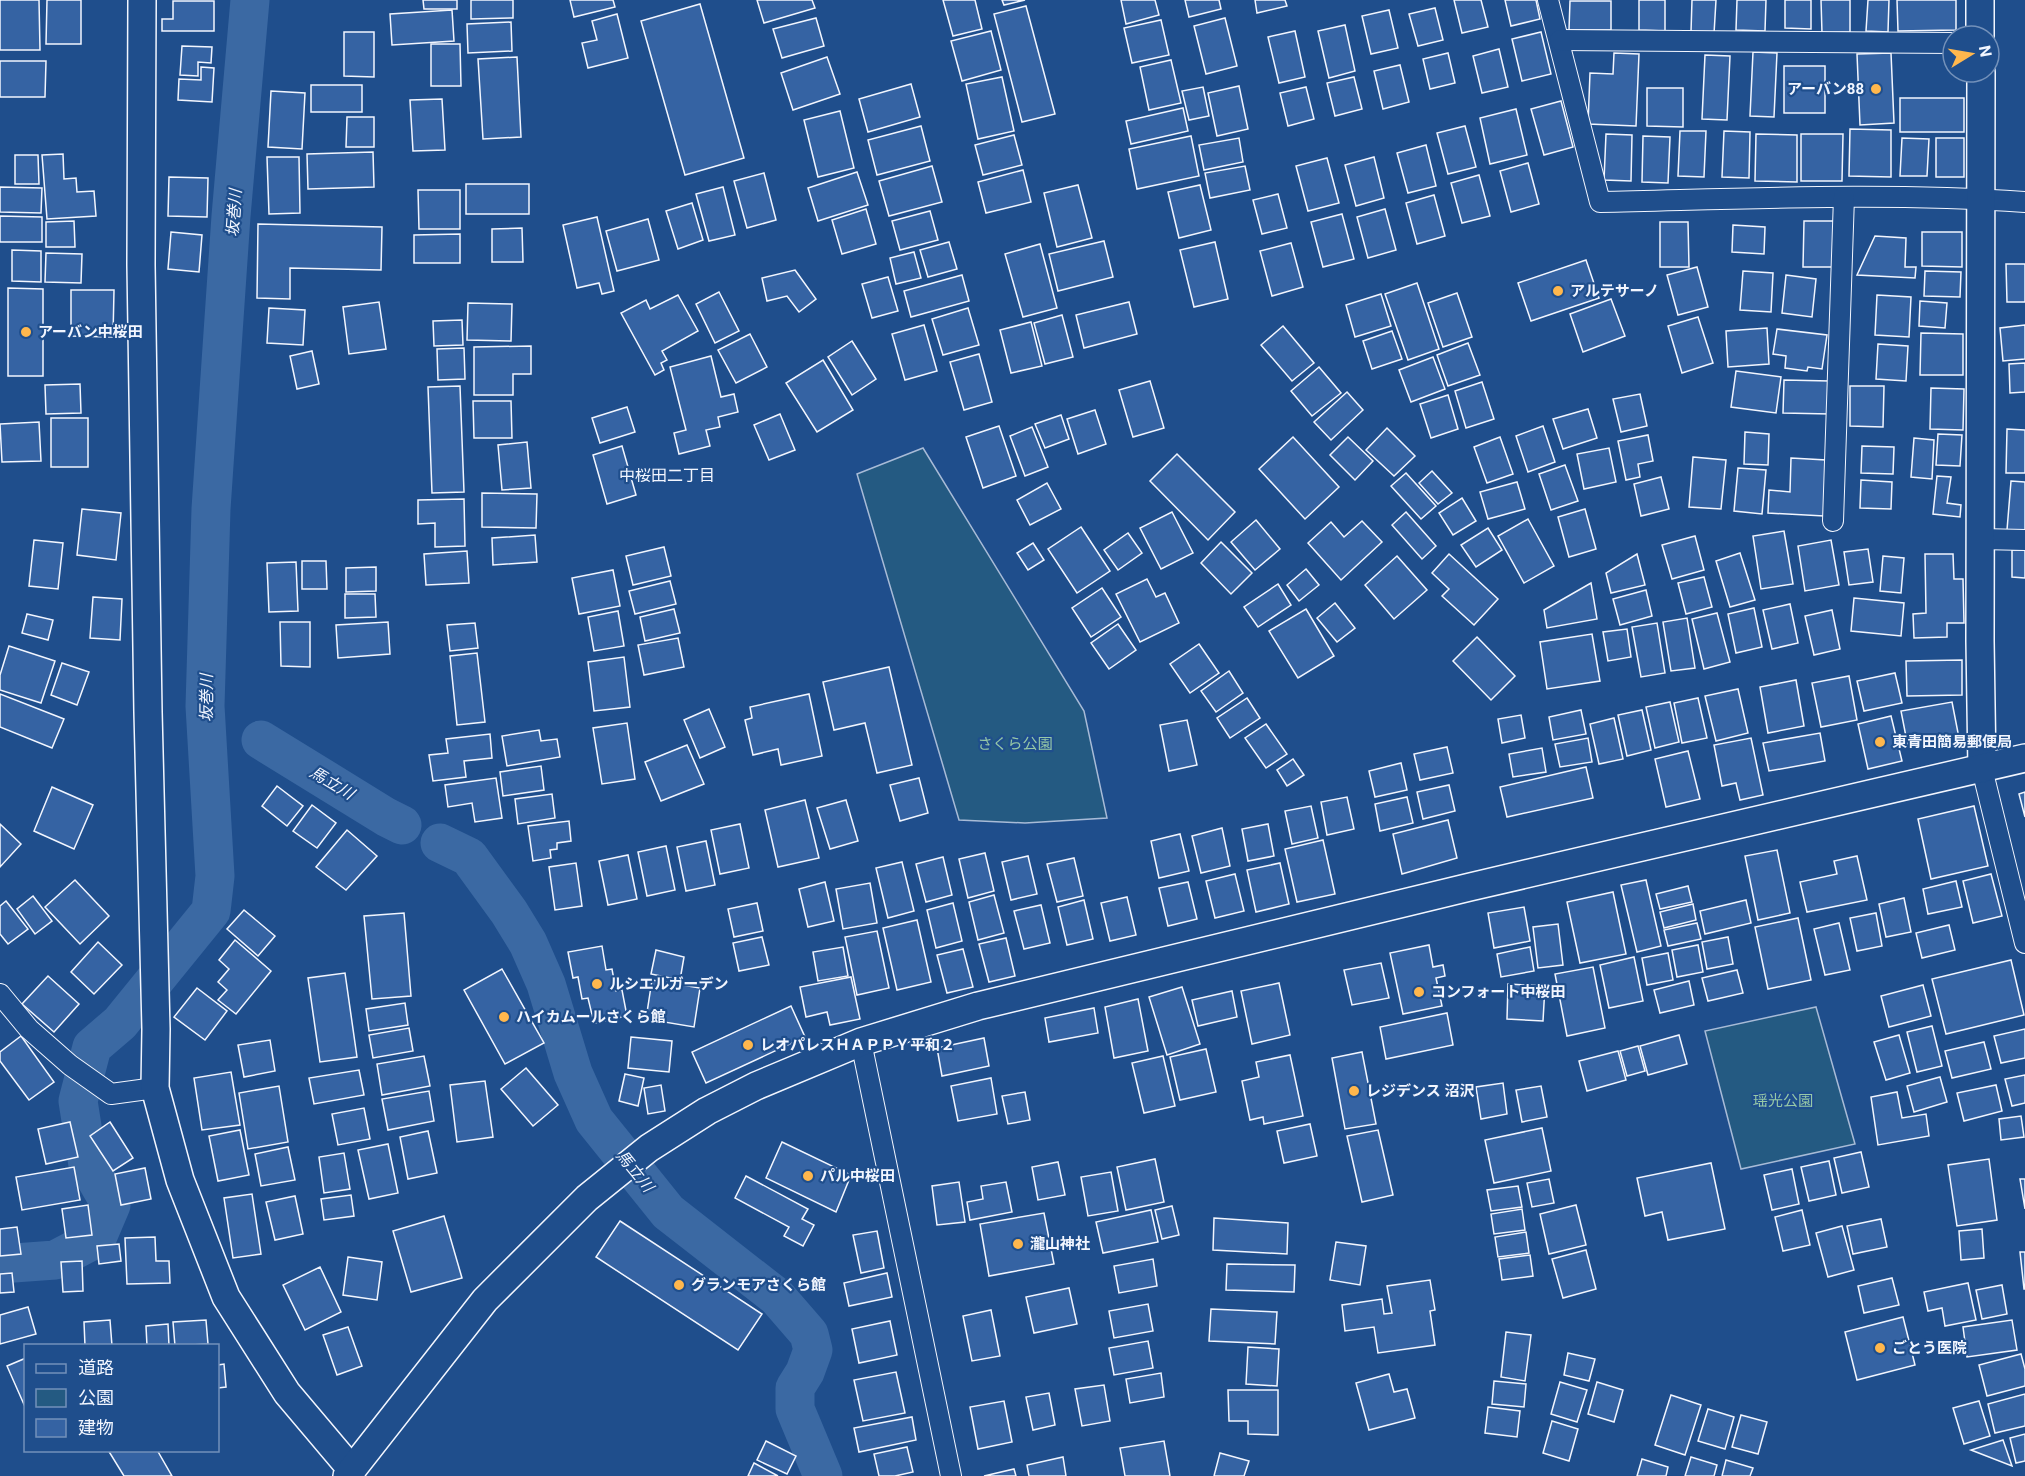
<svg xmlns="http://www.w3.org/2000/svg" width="2025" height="1476" viewBox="0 0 2025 1476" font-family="Roboto,'Noto Sans JP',sans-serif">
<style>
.green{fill:#245a82;stroke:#a8bbd7;stroke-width:1.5}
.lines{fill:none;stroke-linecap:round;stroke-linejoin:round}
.river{stroke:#3b69a3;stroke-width:39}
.building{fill:#3563a3;stroke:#f2f6ff;stroke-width:1.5}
.street-casing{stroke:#f2f6ff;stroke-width:22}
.secondary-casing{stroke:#f2f6ff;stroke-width:30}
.street{stroke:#1f4e8c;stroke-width:20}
.secondary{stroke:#1f4e8c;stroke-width:27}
.poi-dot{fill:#ffb74d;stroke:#1f4e8c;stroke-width:2}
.labels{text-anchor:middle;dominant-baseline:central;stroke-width:4.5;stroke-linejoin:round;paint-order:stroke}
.poi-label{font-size:15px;font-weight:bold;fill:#f2f6ff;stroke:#1f4e8c;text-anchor:start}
.park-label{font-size:15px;fill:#97c8a6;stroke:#1f4e8c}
.water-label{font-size:16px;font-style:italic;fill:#f2f6ff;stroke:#1f4e8c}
.neighbourhood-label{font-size:16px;fill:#f2f6ff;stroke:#1f4e8c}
</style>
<rect width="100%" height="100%" fill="#1f4e8c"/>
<g class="green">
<polygon points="923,448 1084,711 1107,818 1025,823 959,820 857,474"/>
<polygon points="1816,1007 1855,1144 1741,1169 1705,1031"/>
</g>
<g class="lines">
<g class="river">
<polyline points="261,740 386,817 402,825"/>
<polyline points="440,843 469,857 509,912 528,943 546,984 573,1073 594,1120 668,1212 777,1297 809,1334 813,1350 805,1372 795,1388 795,1409 823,1476"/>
<polyline points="0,1264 55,1260 97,1238 111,1205 88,1165 78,1101 92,1047 120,1023 211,911 215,876 205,706 211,509 231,216 250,0"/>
</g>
</g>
<g class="building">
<polygon points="0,0 39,0 40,50 0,50"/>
<polygon points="47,0 81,0 81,44 46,44"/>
<polygon points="423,0 457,0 457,9 424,9"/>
<polygon points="471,0 513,0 513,18 471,19"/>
<polygon points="570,0 613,0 615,7 574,17"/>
<polygon points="757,0 812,0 815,8 764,23"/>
<polygon points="943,0 975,0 982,29 953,36"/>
<polygon points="1002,0 1025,0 1004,5"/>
<polygon points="1121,0 1155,0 1159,15 1126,24"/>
<polygon points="1185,0 1219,0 1221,9 1189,17"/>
<polygon points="1255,0 1285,0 1287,6 1257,13"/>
<polygon points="1454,0 1481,0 1488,27 1462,33"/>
<polygon points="1505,0 1536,0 1540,19 1511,26"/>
<polygon points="1639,0 1665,0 1665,31 1639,30"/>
<polygon points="1692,0 1716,0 1714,34 1691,32"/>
<polygon points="1737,0 1766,0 1765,31 1736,30"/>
<polygon points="1785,0 1811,0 1811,29 1785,28"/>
<polygon points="1821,0 1850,0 1850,32 1822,33"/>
<polygon points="1868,0 1889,0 1888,32 1866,31"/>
<polygon points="1897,0 1956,0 1956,30 1898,31"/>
<polygon points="173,1 214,1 214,31 162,31 162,19 173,19"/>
<polygon points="1570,1 1611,1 1611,30 1569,30"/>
<polygon points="700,4 744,158 685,175 641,21"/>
<polygon points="1026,6 1055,114 1022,122 994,14"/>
<polygon points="1435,8 1443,40 1418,46 1409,14"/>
<polygon points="452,10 454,41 392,45 390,14"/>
<polygon points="1389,10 1398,48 1371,54 1362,16"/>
<polygon points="617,14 628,58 588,68 582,43 597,40 592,21"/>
<polygon points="816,18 824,46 782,58 773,29"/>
<polygon points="1225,18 1237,66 1206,74 1194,26"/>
<polygon points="1161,20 1169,55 1132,63 1124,28"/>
<polygon points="511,22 512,51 468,53 467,24"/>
<polygon points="1345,25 1355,71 1329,78 1318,31"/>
<polygon points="991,31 1001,70 962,81 951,41"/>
<polygon points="1295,31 1305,77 1279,83 1268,37"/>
<polygon points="344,32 374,32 374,77 344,76"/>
<polygon points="1541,32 1551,74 1522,81 1512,39"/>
<polygon points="431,44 460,44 461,86 431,86"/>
<polygon points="182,46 212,47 211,63 198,62 198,76 180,75"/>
<polygon points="1499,49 1508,87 1482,93 1473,56"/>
<polygon points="1753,52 1777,53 1774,117 1750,116"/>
<polygon points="1448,53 1455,83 1430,89 1423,59"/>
<polygon points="1614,53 1639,54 1636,126 1588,124 1590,73 1613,74"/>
<polygon points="1891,53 1894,123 1860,125 1857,54"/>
<polygon points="1705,55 1730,56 1727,120 1702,119"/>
<polygon points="517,57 521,137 483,139 478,59"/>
<polygon points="827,57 840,94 793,110 781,73"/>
<polygon points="1171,60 1181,103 1149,110 1140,67"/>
<polygon points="0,61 46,61 45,97 0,97"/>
<polygon points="1400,65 1409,102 1383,109 1374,71"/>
<rect x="1784" y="66" width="41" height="47"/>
<polygon points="201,67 214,68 212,102 178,100 179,79 201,80"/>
<polygon points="1002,77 1014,131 978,139 966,84"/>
<polygon points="1354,77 1362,109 1335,116 1327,83"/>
<polygon points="911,84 920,117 868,132 859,99"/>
<rect x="311" y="85" width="51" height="27"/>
<polygon points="1239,86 1248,129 1217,136 1208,93"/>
<polygon points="1203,87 1209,116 1189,120 1182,91"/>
<polygon points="1306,87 1314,119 1288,126 1280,93"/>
<polygon points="1647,88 1683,88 1683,127 1647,126"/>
<polygon points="271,91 305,93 302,149 268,147"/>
<rect x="1900" y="98" width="64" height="34"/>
<polygon points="442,99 445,150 413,151 410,100"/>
<polygon points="1561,101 1573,147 1544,155 1531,109"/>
<polygon points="1183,108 1188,131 1131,144 1126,121"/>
<polygon points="1516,109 1527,155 1490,164 1480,118"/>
<polygon points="840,111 854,168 818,177 804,120"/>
<polygon points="347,117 374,117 374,147 346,147"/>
<polygon points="921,126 930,161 877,175 868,140"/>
<polygon points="1465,126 1476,167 1448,174 1437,133"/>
<polygon points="1850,129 1891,130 1891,177 1849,176"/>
<polygon points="1680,131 1706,131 1704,177 1678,176"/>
<polygon points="1724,131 1750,132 1749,178 1722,177"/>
<polygon points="1606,134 1632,135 1631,181 1604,180"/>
<polygon points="1756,134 1797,135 1797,182 1755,181"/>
<polygon points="1801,134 1843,134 1842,181 1801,181"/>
<polygon points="1014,135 1022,165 983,175 975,145"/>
<polygon points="1191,136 1199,176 1137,189 1129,149"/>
<polygon points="1643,136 1670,137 1668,183 1642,182"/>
<polygon points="1239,138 1243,162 1204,170 1199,145"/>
<polygon points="1902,138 1929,139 1927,176 1900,176"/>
<rect x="1936" y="138" width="28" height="39"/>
<polygon points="1426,145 1436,186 1408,193 1397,153"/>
<polygon points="373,152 374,187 308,189 307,154"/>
<polygon points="63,154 64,179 76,178 77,192 94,191 96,216 47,219 42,155"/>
<polygon points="15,155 38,155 39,184 15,184"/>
<polygon points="267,157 299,157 300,213 269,214"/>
<polygon points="1374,157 1384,198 1356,206 1345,165"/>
<polygon points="1327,158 1339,203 1308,211 1296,166"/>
<polygon points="1528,163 1539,204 1511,212 1500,171"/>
<polygon points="932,166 942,202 889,216 879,181"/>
<polygon points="1245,166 1250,190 1210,198 1205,173"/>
<polygon points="1023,170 1031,202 986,213 978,182"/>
<polygon points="857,172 868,205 818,221 808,188"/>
<polygon points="764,173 776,220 747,228 734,181"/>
<polygon points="1479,175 1490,216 1462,223 1451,183"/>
<polygon points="169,177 208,178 207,217 168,216"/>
<rect x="466" y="184" width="63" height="30"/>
<polygon points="1078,185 1092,238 1057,247 1044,193"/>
<polygon points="1200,185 1211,230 1179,238 1168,192"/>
<polygon points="0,187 42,188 41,213 0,212"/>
<polygon points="723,187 735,235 709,241 696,194"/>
<polygon points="418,190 460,190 460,229 419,229"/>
<polygon points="1278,194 1287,228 1262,234 1253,200"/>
<polygon points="1434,195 1445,236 1417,244 1406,203"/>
<polygon points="692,203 703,240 678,249 666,211"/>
<polygon points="866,209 876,244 842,254 832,220"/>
<polygon points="1385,209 1396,250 1368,258 1357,217"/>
<polygon points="930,211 938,240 900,250 892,221"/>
<polygon points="1342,214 1354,259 1323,267 1311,222"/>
<polygon points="0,216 42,217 42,242 0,242"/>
<polygon points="597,217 614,291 602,294 599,283 577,288 563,225"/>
<polygon points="648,219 659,260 617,271 606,231"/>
<polygon points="74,221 75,247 46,247 46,222"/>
<polygon points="1804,221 1834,221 1834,267 1803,267"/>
<polygon points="1660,222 1688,222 1689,267 1660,267"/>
<polygon points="258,224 382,227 381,270 290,268 290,299 257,298"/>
<polygon points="1733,225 1765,227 1764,254 1732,252"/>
<polygon points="522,228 523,262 492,262 492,229"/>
<polygon points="171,232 202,235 199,272 168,269"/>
<polygon points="1922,232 1962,232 1962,267 1922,266"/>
<polygon points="460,234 460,263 414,263 414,235"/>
<polygon points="1875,236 1906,238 1905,267 1916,267 1915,278 1857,275"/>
<polygon points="1104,241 1113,277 1058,291 1049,254"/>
<polygon points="949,242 957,269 928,277 920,250"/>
<polygon points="1215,242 1228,299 1194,307 1180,250"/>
<polygon points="1291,243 1303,287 1272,296 1260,251"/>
<polygon points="1040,244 1057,308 1023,317 1005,254"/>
<polygon points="12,250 41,251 41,282 12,281"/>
<polygon points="914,252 921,278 896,284 890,258"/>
<polygon points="46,253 82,254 81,283 45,282"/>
<polygon points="1586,260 1599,298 1531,321 1518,283"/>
<polygon points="2006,264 2025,264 2025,302 2007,302"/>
<polygon points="1697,267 1708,307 1678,315 1667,275"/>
<polygon points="795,270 816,299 799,312 787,296 767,301 762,278"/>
<polygon points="1743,271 1773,273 1771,312 1740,310"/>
<polygon points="1925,271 1961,272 1960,297 1924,296"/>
<polygon points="962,275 969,301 911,317 904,291"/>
<polygon points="1786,275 1816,279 1812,317 1782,313"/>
<polygon points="888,277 898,311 872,318 862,284"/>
<polygon points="1417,283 1439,349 1408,360 1385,294"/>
<polygon points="8,288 43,289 43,376 8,376"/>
<polygon points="71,290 114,290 113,337 71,336"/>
<polygon points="719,292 739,331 715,343 696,304"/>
<polygon points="1457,293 1472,337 1443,347 1428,303"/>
<polygon points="1381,294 1391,326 1355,337 1346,305"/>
<polygon points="678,295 698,331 662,351 667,360 661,363 664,370 655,375 621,313 646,300 650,309"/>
<polygon points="1877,295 1911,297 1909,337 1875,335"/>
<polygon points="1611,299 1625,336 1583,352 1570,314"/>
<polygon points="1920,301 1947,303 1945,328 1919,326"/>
<polygon points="379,302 386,349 349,354 343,307"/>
<polygon points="1129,302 1137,334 1084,348 1076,315"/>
<polygon points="468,303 512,304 511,341 467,340"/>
<polygon points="269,308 305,310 303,345 267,343"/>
<polygon points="968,308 979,345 943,355 932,319"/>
<polygon points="1062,315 1073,357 1045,364 1034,323"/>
<polygon points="1698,317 1713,363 1682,373 1668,326"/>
<polygon points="462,320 463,345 434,346 433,321"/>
<polygon points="1031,322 1042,366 1011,373 1000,330"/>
<polygon points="924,325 937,371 905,380 892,334"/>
<polygon points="2025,325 2025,359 2003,361 2000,328"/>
<polygon points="1283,326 1314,363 1292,381 1261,345"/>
<polygon points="1767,328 1769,364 1728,367 1726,331"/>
<polygon points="1777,329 1827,335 1822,369 1808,367 1807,371 1785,368 1786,356 1773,354"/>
<polygon points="1392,331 1402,359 1372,369 1363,341"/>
<polygon points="1921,333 1963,334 1963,375 1920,375"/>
<polygon points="750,334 767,367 736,383 718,350"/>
<polygon points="852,341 876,379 852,395 828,357"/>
<polygon points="1468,343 1480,375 1448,386 1437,355"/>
<polygon points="1878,344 1908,346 1906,381 1876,379"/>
<polygon points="531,346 531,374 513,374 513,395 474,395 474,347"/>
<polygon points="464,348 465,379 438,380 437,349"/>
<polygon points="312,351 319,384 297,389 290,356"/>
<polygon points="979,354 992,402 964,410 950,362"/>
<polygon points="711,356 721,397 734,394 738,412 718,417 720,427 706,430 710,446 679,454 674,433 686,430 670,367"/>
<polygon points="1433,357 1445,389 1411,402 1399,370"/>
<polygon points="823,360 853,410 817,432 786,383"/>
<polygon points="2025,363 2025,392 2010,393 2009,364"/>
<polygon points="1319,367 1341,393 1312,416 1291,391"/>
<polygon points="1736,371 1781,377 1776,413 1731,407"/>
<polygon points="1784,380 1830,381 1830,414 1783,413"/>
<polygon points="1150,381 1164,428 1133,437 1119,390"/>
<polygon points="1482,382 1494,419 1466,428 1455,391"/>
<polygon points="80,384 81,413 46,414 45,385"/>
<polygon points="460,386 464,492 432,493 428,387"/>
<polygon points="1850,386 1884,386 1883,427 1850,426"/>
<polygon points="1931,388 1964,389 1963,430 1930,429"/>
<polygon points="1347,392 1363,410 1331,440 1314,422"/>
<polygon points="1640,394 1647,426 1621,432 1613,399"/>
<polygon points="1448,395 1458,429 1431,438 1420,404"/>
<polygon points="473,401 511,401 512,438 474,438"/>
<polygon points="627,407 635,432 600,443 592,418"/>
<polygon points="1588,409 1597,438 1563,449 1553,419"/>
<polygon points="1095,410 1106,444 1078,454 1067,419"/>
<polygon points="780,414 795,450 769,460 754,425"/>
<polygon points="1061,415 1069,439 1045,448 1035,424"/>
<rect x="51" y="418" width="37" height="49"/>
<polygon points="39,422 41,461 2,462 0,424"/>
<polygon points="999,426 1016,476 983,488 966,437"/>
<polygon points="1543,426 1555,462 1528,472 1516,436"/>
<polygon points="1032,427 1048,467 1025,476 1010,436"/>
<polygon points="1387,428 1415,456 1394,476 1366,450"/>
<polygon points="2007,429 2025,430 2025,473 2006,473"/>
<polygon points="1745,432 1769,434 1768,465 1744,464"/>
<polygon points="1938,434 1962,435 1960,466 1936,465"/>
<polygon points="1648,435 1653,461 1638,464 1640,477 1626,480 1618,441"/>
<polygon points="1293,437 1339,487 1305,519 1259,469"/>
<polygon points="1348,437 1373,461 1355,480 1330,455"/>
<polygon points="1500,437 1513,474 1487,483 1474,447"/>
<polygon points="1914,438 1934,440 1932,479 1911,477"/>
<polygon points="527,442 531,488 502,490 498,445"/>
<polygon points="622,446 636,495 607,504 593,455"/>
<polygon points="1862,446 1894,447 1893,474 1861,473"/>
<polygon points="1609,448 1616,482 1584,489 1577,454"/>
<polygon points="1177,454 1235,512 1208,540 1150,481"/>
<polygon points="1693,457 1726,460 1721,509 1689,507"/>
<polygon points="1791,458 1826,460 1824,516 1768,513 1769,490 1790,492"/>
<polygon points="1565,465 1578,501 1551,510 1539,474"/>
<polygon points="1738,468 1766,470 1762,514 1734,511"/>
<polygon points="1432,471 1452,493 1438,504 1419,483"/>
<polygon points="1406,473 1436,506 1421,519 1391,486"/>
<polygon points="1937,476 1951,477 1947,503 1961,505 1960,517 1933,514"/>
<polygon points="1661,477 1669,509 1641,516 1634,484"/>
<polygon points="1861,480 1892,482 1891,509 1860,508"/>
<polygon points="2011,481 2025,482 2025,531 2007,530"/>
<polygon points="1517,482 1525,509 1488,519 1480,492"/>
<polygon points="1047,483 1061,509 1030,525 1017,500"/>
<polygon points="482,493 537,494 536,528 482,527"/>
<polygon points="1462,498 1476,521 1453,535 1439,513"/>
<polygon points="464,499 465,546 435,547 435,523 418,524 418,500"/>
<polygon points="82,509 121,513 116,560 77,555"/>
<polygon points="1585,509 1596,549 1569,557 1558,517"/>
<polygon points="1172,512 1193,553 1161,569 1140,528"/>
<polygon points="1406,512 1436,546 1422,559 1392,525"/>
<polygon points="1528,519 1554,566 1524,583 1498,536"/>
<polygon points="1256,520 1280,549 1255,570 1231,542"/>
<polygon points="1362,521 1382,542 1341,580 1308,543 1331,522 1344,537"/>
<polygon points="1081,527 1110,571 1077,593 1048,549"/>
<polygon points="1488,528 1502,550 1476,567 1461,545"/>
<polygon points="1784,531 1793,584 1761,589 1753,536"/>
<polygon points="1128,533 1142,553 1118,570 1104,550"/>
<polygon points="535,535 537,562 493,565 492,538"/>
<polygon points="1695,536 1704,570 1672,579 1662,545"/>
<polygon points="34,540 63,543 58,589 29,586"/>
<polygon points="1831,540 1839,585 1805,591 1798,546"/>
<polygon points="1221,542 1252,573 1231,594 1201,563"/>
<polygon points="1033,543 1044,560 1028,570 1017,553"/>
<polygon points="664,547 671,576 633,585 626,556"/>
<polygon points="1868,549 1873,582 1849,585 1844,552"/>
<polygon points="2012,550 2025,550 2025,578 2012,577"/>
<polygon points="467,551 469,583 426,585 424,554"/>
<polygon points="1740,553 1755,600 1730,607 1716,561"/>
<polygon points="1449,554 1498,599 1474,625 1442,596 1449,589 1432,573"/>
<polygon points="1637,554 1645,585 1611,593 1606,573"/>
<polygon points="1925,554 1953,554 1954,579 1963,579 1964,623 1947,623 1947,637 1914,638 1913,614 1926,613"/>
<polygon points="1397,556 1427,590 1394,619 1365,585"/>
<polygon points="1883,556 1904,558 1901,593 1880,591"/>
<polygon points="302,561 326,561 327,589 302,589"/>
<polygon points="296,562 298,611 269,612 267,563"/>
<polygon points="376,567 376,591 346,592 346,568"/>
<polygon points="1306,569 1319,585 1299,601 1287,585"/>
<polygon points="613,570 620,606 579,614 572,578"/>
<polygon points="1704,577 1712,607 1686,614 1678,583"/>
<polygon points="1147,579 1156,597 1165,593 1179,623 1140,642 1116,594"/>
<polygon points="670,581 676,604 635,614 629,591"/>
<polygon points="1591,583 1597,619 1547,628 1544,610"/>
<polygon points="1278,584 1291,605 1258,627 1244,607"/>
<polygon points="1102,588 1121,617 1091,637 1072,608"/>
<polygon points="1646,590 1652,616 1620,625 1613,599"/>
<polygon points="345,594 375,594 376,617 345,618"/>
<polygon points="93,597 122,599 120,640 90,638"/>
<polygon points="1854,598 1904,603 1901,636 1851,631"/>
<polygon points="1335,603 1355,628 1337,642 1317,618"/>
<polygon points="1790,604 1798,643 1772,649 1763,610"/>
<polygon points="1754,608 1762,647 1736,653 1728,614"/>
<polygon points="674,609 680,633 645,641 640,617"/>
<polygon points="1306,609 1334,656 1298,678 1269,631"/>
<polygon points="1832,610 1840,649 1814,655 1805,616"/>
<polygon points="618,611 624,646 594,651 588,617"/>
<polygon points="1717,613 1730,662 1704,669 1692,619"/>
<polygon points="27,614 53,620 48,640 22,633"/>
<polygon points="1687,618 1695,668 1671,671 1663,622"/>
<polygon points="280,622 310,622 310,667 281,666"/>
<polygon points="388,622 390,654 338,658 336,625"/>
<polygon points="475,623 478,648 450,651 447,625"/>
<polygon points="1657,623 1665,673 1641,677 1632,627"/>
<polygon points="1118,624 1136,650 1109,669 1091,643"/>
<polygon points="1627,629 1631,657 1608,661 1603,632"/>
<polygon points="1592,634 1600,681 1547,689 1540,642"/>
<polygon points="1477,637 1515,676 1491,700 1453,661"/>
<polygon points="678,638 684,667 644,675 638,645"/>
<polygon points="1199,644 1219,673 1190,693 1170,664"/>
<polygon points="9,646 55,661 41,703 0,690 0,675"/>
<polygon points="477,653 485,722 457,725 450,656"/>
<polygon points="624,657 630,707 594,711 588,662"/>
<polygon points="1962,660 1962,695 1907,696 1906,661"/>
<polygon points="62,663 89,672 77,705 51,695"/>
<polygon points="889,667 912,765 877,773 865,723 834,730 823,682"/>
<polygon points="1229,671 1243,693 1216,712 1201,691"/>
<polygon points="1895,673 1902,703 1864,711 1857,681"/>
<polygon points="1849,676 1857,720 1821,727 1812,683"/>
<polygon points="1796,680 1804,726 1768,733 1760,687"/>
<polygon points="1738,689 1748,733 1716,741 1705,696"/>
<polygon points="0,694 64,719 52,748 0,727"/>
<polygon points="809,694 822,756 781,765 778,749 753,755 745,720 752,718 750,707"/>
<polygon points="1247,698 1260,718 1230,738 1217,718"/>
<polygon points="1698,698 1707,738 1682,743 1674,703"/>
<polygon points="1670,702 1679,742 1655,748 1646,707"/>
<polygon points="1952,702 1959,738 1908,747 1901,711"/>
<polygon points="709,709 725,747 700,758 684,720"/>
<polygon points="1581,710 1586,734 1553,740 1549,717"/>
<polygon points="1642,710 1651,750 1627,756 1618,715"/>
<polygon points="1521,715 1525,738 1502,743 1498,719"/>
<polygon points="1891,716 1902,761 1868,769 1858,724"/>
<polygon points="1614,718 1623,759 1599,764 1590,724"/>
<polygon points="1187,720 1197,765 1169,771 1160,725"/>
<polygon points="627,723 635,779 602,784 593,728"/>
<polygon points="1266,724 1287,754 1266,768 1245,738"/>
<polygon points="539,730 541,741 557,739 560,757 507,766 502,736"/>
<polygon points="1820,733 1825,761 1769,771 1763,743"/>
<polygon points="490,734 492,758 464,761 466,777 433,781 429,755 448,753 446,739"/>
<polygon points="1588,738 1592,762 1560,767 1555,744"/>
<polygon points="1751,738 1763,795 1740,800 1736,783 1722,786 1714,745"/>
<polygon points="687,745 704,784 661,801 645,762"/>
<polygon points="1447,747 1453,773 1420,780 1414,754"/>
<polygon points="1542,748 1546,772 1513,777 1509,754"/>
<polygon points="1688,751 1700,799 1666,807 1655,759"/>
<polygon points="1293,759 1304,775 1287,786 1277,770"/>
<polygon points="1401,763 1407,790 1375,797 1369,771"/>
<polygon points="541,766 544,790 503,796 500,772"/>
<polygon points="1586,767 1593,798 1507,817 1500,787"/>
<polygon points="496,778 502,818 475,822 472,803 448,807 445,785"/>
<polygon points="919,778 928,813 900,821 890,785"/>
<polygon points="1449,785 1455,811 1423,819 1417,792"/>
<polygon points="277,786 303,806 287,826 262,806"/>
<polygon points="52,787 93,805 74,849 34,831"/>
<polygon points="2025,792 2025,817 2019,794"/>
<polygon points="552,794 555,818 518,824 515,799"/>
<polygon points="1347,797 1354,829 1327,835 1321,802"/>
<polygon points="1407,797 1413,823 1380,831 1375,804"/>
<polygon points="805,800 819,858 778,867 765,810"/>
<polygon points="846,800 858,841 830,849 817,808"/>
<polygon points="312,805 336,823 317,848 293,831"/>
<polygon points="1311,806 1318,838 1292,844 1285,811"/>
<polygon points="1974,806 1988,866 1931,879 1918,819"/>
<polygon points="1448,820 1457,858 1402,874 1393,834"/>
<polygon points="569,821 571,841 557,843 557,849 550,850 551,858 533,861 528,826"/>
<polygon points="0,824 21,844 0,867"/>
<polygon points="740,824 749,868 720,874 711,830"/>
<polygon points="1268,824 1274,856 1248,861 1242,829"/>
<polygon points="1222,828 1230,866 1201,873 1192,836"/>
<polygon points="347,830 377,856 346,890 316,867"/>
<polygon points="1180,834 1189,871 1159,878 1151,841"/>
<polygon points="1323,840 1335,894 1297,902 1285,849"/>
<polygon points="706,841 715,885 686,891 677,847"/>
<polygon points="666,846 675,890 647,896 638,852"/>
<polygon points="1777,850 1790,913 1758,920 1745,856"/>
<polygon points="985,853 994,891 968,898 959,859"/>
<polygon points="628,855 637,899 608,905 599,861"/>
<polygon points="1028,856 1037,894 1011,900 1002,862"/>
<polygon points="1857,856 1867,900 1807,912 1800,882 1837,874 1834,861"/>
<polygon points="943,857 952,895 926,902 916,864"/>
<polygon points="1074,858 1083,896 1057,902 1047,864"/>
<polygon points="902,862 914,911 888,918 876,868"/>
<polygon points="576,863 582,906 555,910 549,867"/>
<polygon points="1280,863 1289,904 1256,912 1247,870"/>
<polygon points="1235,874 1244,911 1215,918 1206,881"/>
<polygon points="1991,874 2002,916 1973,923 1963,881"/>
<polygon points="75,880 109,916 80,944 45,907"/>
<polygon points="1646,880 1661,946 1637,952 1621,885"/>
<polygon points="1956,881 1962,907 1928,914 1923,889"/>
<polygon points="825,882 834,921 808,927 799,889"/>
<polygon points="1188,882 1197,919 1168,926 1159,888"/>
<polygon points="870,883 877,923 843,929 836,889"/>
<polygon points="1688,886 1692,902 1660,909 1656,894"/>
<polygon points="1613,892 1626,954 1580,963 1567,902"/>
<polygon points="994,895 1004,933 978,940 969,902"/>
<polygon points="33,896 52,921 35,934 17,909"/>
<polygon points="1127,897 1136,935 1110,941 1101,903"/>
<polygon points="1904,898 1911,932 1886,937 1879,904"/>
<polygon points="1084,900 1093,939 1067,945 1058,907"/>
<polygon points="1746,900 1751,923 1705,934 1700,911"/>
<polygon points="6,901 28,929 8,944 0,934 0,906"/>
<polygon points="757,903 763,931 734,937 728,909"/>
<polygon points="953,903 962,941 936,948 927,910"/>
<polygon points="1693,904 1696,920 1664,928 1660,912"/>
<polygon points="1041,905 1050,943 1024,949 1014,911"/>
<polygon points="1524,907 1530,941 1494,948 1488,913"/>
<polygon points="244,910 275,936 258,956 227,929"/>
<polygon points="404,913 411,996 372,999 364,916"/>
<polygon points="1876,913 1882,946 1857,951 1850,918"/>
<polygon points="1798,918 1811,980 1768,989 1755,927"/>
<polygon points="917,920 931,982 897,990 883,928"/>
<polygon points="1697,923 1701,939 1668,946 1664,930"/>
<polygon points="1839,923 1850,970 1825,975 1814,929"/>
<polygon points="1558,924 1563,965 1538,968 1533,927"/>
<polygon points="1949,925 1955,950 1922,958 1916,933"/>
<polygon points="877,931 889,988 857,995 845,937"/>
<polygon points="762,937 769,965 739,971 733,943"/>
<polygon points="1728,937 1733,964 1707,969 1702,942"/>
<polygon points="1006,938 1015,976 989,982 979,944"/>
<polygon points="235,940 271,971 236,1014 218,1000 227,990 218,982 229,969 219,960"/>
<polygon points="98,942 122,965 94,994 71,972"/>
<polygon points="1429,945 1433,967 1443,965 1445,976 1436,978 1442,1006 1403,1014 1390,953"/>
<polygon points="1698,945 1703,972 1677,977 1672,950"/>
<polygon points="602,946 606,970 612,969 616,991 622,990 627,1016 594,1023 588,998 582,999 578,977 573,978 568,952"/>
<polygon points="843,947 848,976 818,981 813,952"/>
<polygon points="1530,947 1534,971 1501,977 1497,954"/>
<polygon points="963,949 973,987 947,993 937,955"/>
<polygon points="656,950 684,957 680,980 651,974"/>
<polygon points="1668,953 1673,980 1647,985 1642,958"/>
<polygon points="1634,957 1643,1001 1609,1008 1600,965"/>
<polygon points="2011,960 2024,1015 1946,1034 1932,979"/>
<polygon points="1381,963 1389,998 1352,1005 1344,970"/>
<polygon points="1593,967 1605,1028 1567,1036 1555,974"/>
<polygon points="502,969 544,1043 505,1064 464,990"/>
<polygon points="1737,970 1743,993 1708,1001 1702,978"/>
<polygon points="345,973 357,1057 320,1062 308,978"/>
<polygon points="48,976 79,1004 54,1032 22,1004"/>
<polygon points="851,977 860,1019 830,1025 827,1012 806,1017 800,987"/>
<polygon points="652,980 700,988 694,1027 646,1019"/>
<polygon points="1689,981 1694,1005 1660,1013 1654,990"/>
<polygon points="1279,983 1290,1035 1252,1044 1241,991"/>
<polygon points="1508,984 1545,986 1543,1021 1507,1019"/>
<polygon points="1923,985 1931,1016 1889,1027 1881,996"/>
<polygon points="1182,987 1200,1044 1167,1055 1149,997"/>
<polygon points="197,988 227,1011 205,1040 174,1017"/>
<polygon points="1232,991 1237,1017 1198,1026 1192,1000"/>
<polygon points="1138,999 1148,1051 1114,1058 1105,1007"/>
<polygon points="405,1003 408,1025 369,1031 366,1009"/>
<polygon points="791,1006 805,1037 706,1083 692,1052"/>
<polygon points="1094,1008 1098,1033 1049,1042 1045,1018"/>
<polygon points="1447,1013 1453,1045 1386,1059 1380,1027"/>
<polygon points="1932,1026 1942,1066 1917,1072 1907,1032"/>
<polygon points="409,1028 413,1051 373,1058 369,1035"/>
<polygon points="2025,1029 2025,1058 2001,1063 1994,1036"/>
<polygon points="1679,1035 1687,1064 1648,1075 1640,1046"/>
<polygon points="1899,1035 1910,1073 1886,1080 1874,1042"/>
<polygon points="21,1036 54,1082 29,1100 0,1061 0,1052"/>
<polygon points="631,1037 672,1041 669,1072 628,1068"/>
<polygon points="984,1038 989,1066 942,1076 937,1048"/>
<polygon points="270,1040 275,1071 244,1077 238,1045"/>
<polygon points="1984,1042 1991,1069 1952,1078 1945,1051"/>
<polygon points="1638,1046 1645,1071 1627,1076 1620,1051"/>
<polygon points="1206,1049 1216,1092 1180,1100 1170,1057"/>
<polygon points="1618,1051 1626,1080 1587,1091 1579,1061"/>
<polygon points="1362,1052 1376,1124 1345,1129 1332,1058"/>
<polygon points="1290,1055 1303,1116 1264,1124 1263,1117 1250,1120 1242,1081 1259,1077 1256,1062"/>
<polygon points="424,1056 430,1086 382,1095 377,1064"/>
<polygon points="1163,1056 1175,1106 1144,1113 1132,1063"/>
<polygon points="526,1068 558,1105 533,1126 501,1089"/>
<polygon points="359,1070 364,1095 314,1104 309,1078"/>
<polygon points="231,1072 240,1125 202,1130 194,1078"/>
<polygon points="625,1074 644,1078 638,1106 619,1101"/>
<polygon points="2025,1075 2025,1103 2012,1106 2005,1079"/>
<polygon points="1940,1077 1947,1102 1914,1112 1907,1086"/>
<polygon points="991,1078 997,1114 958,1121 951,1086"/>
<polygon points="485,1081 493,1137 457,1142 450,1085"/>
<polygon points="1503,1083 1507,1114 1481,1119 1476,1087"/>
<polygon points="661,1085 665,1111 648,1114 644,1088"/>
<polygon points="1996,1085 2002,1111 1964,1121 1957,1093"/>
<polygon points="279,1086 288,1142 248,1149 239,1093"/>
<polygon points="1541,1086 1547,1117 1522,1122 1516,1090"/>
<polygon points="429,1091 434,1121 388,1130 382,1099"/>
<polygon points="1025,1092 1030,1120 1008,1124 1002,1096"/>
<polygon points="1897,1092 1902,1118 1926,1114 1929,1136 1878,1145 1871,1097"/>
<polygon points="364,1108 370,1139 338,1145 332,1114"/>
<polygon points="2021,1116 2024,1137 2001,1140 1999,1119"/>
<polygon points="70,1122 78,1157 46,1164 38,1129"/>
<polygon points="110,1122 133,1158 113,1171 90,1136"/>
<polygon points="1310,1124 1317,1156 1284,1163 1277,1131"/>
<polygon points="1542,1128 1551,1171 1494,1183 1485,1140"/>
<polygon points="240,1130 249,1175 218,1181 209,1136"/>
<polygon points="1378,1130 1393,1195 1362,1202 1347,1136"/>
<polygon points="428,1131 437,1173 408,1179 400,1137"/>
<polygon points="782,1142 851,1175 836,1212 766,1178"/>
<polygon points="388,1144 398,1193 369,1199 358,1150"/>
<polygon points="288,1147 295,1180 261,1186 255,1154"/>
<polygon points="1861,1152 1869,1187 1842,1193 1834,1158"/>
<polygon points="344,1153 350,1189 324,1193 319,1157"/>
<polygon points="1155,1159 1164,1202 1126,1210 1117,1167"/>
<polygon points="1989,1159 1997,1220 1957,1226 1948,1165"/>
<polygon points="1829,1161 1836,1195 1809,1201 1801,1167"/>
<polygon points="1058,1162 1065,1195 1038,1200 1032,1167"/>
<polygon points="1711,1163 1725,1229 1668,1240 1662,1212 1645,1216 1637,1178"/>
<polygon points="74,1167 80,1200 22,1210 16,1177"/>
<polygon points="145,1168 151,1199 121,1205 115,1174"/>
<polygon points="1792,1169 1799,1204 1772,1210 1764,1175"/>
<polygon points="1111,1172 1118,1211 1088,1216 1081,1177"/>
<polygon points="746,1176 808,1209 802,1219 814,1225 803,1246 784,1236 789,1227 735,1198"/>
<polygon points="1549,1179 1554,1203 1532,1207 1527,1183"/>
<polygon points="2020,1179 2025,1179 2025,1209"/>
<polygon points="959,1182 965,1222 937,1225 932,1186"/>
<polygon points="1006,1182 1012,1212 970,1220 967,1202 983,1199 981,1186"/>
<polygon points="1518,1186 1522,1207 1491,1211 1487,1190"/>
<polygon points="252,1194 261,1254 233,1258 224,1198"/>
<polygon points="351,1195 354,1216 324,1220 321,1199"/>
<polygon points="295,1196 303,1234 275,1240 266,1202"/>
<polygon points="88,1205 92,1235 66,1238 62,1209"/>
<polygon points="1576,1205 1586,1245 1549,1254 1540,1214"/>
<polygon points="1172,1206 1179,1235 1162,1239 1155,1210"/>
<polygon points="1522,1209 1525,1230 1494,1234 1491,1214"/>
<polygon points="1151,1210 1158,1242 1103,1253 1096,1222"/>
<polygon points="1802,1210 1810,1245 1783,1251 1775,1217"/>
<polygon points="1044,1213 1054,1264 989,1276 980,1224"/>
<polygon points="444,1216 462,1278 411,1292 393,1231"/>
<polygon points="1214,1218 1288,1223 1287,1254 1213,1250"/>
<polygon points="1881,1219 1887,1247 1853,1254 1847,1226"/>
<polygon points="620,1221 762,1314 738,1350 596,1257"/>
<polygon points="1842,1226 1854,1270 1828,1277 1816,1233"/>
<polygon points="17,1227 21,1254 0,1256 0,1229"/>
<polygon points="1982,1229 1984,1258 1961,1260 1959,1231"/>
<polygon points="877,1231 884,1268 861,1273 853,1235"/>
<polygon points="1526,1232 1529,1253 1498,1257 1495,1237"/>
<polygon points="155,1237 156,1261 169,1261 170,1283 127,1284 125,1238"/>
<polygon points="1336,1242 1366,1246 1360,1285 1330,1280"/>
<polygon points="119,1244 121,1261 99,1264 97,1246"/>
<polygon points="1586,1250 1596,1289 1563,1298 1552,1259"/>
<polygon points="2020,1252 2025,1252 2025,1289 2024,1289"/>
<polygon points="1530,1255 1533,1276 1502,1280 1499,1259"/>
<polygon points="348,1257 382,1262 377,1300 343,1295"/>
<polygon points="1153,1259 1157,1286 1119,1293 1114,1266"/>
<polygon points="82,1261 83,1291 63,1292 61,1262"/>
<polygon points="1227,1264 1295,1265 1294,1292 1226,1290"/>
<polygon points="320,1267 341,1312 305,1330 283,1285"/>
<polygon points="12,1273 14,1292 0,1293 0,1274"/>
<polygon points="887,1273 892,1297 849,1306 844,1283"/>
<polygon points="1892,1278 1899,1305 1864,1313 1858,1286"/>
<polygon points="1430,1280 1435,1310 1430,1311 1435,1345 1378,1353 1374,1327 1345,1331 1342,1305 1382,1299 1384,1314 1392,1313 1387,1286"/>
<polygon points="1968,1283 1976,1320 1945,1326 1942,1308 1928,1311 1924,1292"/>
<polygon points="2002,1285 2007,1314 1982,1319 1976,1290"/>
<polygon points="1069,1288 1077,1324 1034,1333 1026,1297"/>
<polygon points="1148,1304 1153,1331 1114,1338 1109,1311"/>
<polygon points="28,1307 36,1334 0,1344 0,1315"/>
<polygon points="1211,1309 1277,1312 1275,1344 1209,1341"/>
<polygon points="991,1310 1000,1356 972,1361 963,1316"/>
<polygon points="1903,1317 1915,1365 1857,1380 1845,1332"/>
<polygon points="110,1320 112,1346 85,1346 84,1322"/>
<polygon points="206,1320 208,1344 175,1346 173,1322"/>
<polygon points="2012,1320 2017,1350 1967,1357 1963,1327"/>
<polygon points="890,1321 897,1355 859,1363 852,1329"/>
<polygon points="168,1324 169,1346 147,1346 146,1326"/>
<polygon points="348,1327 362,1366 337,1375 323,1335"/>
<polygon points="1506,1332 1531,1335 1525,1381 1501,1377"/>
<polygon points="1148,1341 1153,1368 1114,1375 1109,1348"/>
<polygon points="1248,1347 1279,1349 1277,1386 1246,1384"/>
<polygon points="1568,1353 1595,1359 1589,1381 1564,1375"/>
<polygon points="2021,1354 2025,1369 2025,1386 1987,1396 1979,1365"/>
<polygon points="26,1358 26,1409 7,1366"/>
<polygon points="224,1364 226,1387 218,1388 218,1365"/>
<polygon points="896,1372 905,1413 863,1421 854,1380"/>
<polygon points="1161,1373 1164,1397 1130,1403 1126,1379"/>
<polygon points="1389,1374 1394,1392 1407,1389 1415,1418 1369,1430 1356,1383"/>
<polygon points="1494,1381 1526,1384 1524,1407 1492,1404"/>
<polygon points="1560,1382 1587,1390 1577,1422 1551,1414"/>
<polygon points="1597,1382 1623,1390 1614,1422 1588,1414"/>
<polygon points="1104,1385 1110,1421 1082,1426 1075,1389"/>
<polygon points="1228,1390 1278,1390 1278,1435 1248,1434 1248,1421 1229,1421"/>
<polygon points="1049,1393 1055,1425 1033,1430 1026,1397"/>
<polygon points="2025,1394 2025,1426 1995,1433 1988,1404"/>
<polygon points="1671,1395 1701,1405 1685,1455 1655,1445"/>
<polygon points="1004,1401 1012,1442 978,1449 970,1407"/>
<polygon points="1979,1401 1990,1436 1964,1444 1953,1408"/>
<polygon points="1488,1407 1520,1411 1517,1437 1485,1433"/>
<polygon points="1708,1409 1734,1417 1725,1449 1698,1441"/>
<polygon points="1741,1415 1767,1422 1758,1454 1732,1447"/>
<polygon points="912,1417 916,1440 859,1452 854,1428"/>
<polygon points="1552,1421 1578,1429 1569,1461 1543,1453"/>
<polygon points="2025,1434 2025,1461 2016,1463 2010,1438"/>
<polygon points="2003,1440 2012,1466 1971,1450"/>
<polygon points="766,1441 796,1456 787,1474 757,1460"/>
<polygon points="1164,1441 1170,1476 1125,1476 1120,1448"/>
<polygon points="907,1447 913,1472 895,1476 879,1476 874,1454"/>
<polygon points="108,1450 157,1450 172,1476 124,1476"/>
<polygon points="1220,1453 1249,1461 1244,1476 1214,1476"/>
<polygon points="1063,1457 1066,1476 1029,1476 1027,1465"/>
<polygon points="1691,1457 1717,1465 1714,1476 1685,1476"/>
<polygon points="1642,1459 1668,1467 1666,1476 1637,1476"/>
<polygon points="1726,1460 1753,1468 1750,1476 1722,1476"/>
<polygon points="754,1463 778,1476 748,1476"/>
<polygon points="1014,1469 1016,1476 984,1476"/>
</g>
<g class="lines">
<defs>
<g id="street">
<path d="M1548,0L1600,202C1741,199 1884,192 2025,202"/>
<polyline points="1560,40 1953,43"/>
<polyline points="1833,521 1844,197"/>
<polyline points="1981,539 2025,540"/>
<polyline points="1982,769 2025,943"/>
<polyline points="0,994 29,1029 70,1065 111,1094 155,1088"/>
<polyline points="861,1042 951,1476"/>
</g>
<g id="secondary">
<polyline points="142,0 141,265 148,712 156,1029 155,1088 180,1180 226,1297 287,1393 352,1470"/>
<polyline points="1980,36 1980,0"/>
<polyline points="1981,72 1980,641 1982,769"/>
<polyline points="347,1476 485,1300 587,1198 649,1148 707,1111 756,1086 861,1042 978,1006 1470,887 2025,758"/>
</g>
</defs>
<use href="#street" class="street-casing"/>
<use href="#secondary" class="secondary-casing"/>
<use href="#street" class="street"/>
<use href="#secondary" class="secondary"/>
</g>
<g class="poi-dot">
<circle cx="1876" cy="89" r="6"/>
<circle cx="1558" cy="291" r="6"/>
<circle cx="26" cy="332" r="6"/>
<circle cx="1880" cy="742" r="6"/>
<circle cx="597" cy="984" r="6"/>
<circle cx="1419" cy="992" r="6"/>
<circle cx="504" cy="1017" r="6"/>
<circle cx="748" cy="1045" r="6"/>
<circle cx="1354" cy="1091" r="6"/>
<circle cx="808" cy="1176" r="6"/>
<circle cx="1018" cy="1244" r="6"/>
<circle cx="679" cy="1285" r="6"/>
<circle cx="1880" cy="1348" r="6"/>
</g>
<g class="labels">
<g class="poi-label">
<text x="1864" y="89" text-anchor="end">アーバン88</text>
<text x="1570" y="291">アルテサーノ</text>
<text x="38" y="332">アーバン中桜田</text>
<text x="1892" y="742">東青田簡易郵便局</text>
<text x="609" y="984">ルシエルガーデン</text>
<text x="1431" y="992">コンフォート中桜田</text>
<text x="516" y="1017">ハイカムールさくら館</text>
<text x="760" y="1045">レオパレスＨＡＰＰＹ平和２</text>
<text x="1366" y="1091">レジデンス 沼沢</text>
<text x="820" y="1176">パル中桜田</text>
<text x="1030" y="1244">瀧山神社</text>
<text x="691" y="1285">グランモアさくら館</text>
<text x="1892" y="1348">ごとう医院</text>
</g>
<g class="park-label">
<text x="1015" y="744">さくら公園</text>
<text x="1783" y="1101">瑶光公園</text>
</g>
<g class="water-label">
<text transform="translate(234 213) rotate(-86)">坂巻川</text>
<text transform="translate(206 698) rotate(-90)">坂巻川</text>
<text transform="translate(332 783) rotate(31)">馬立川</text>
<text transform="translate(635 1171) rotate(51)">馬立川</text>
</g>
<g class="neighbourhood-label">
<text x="667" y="475">中桜田二丁目</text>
</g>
</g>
<rect x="24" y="1344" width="195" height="108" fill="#1f4e8c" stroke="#7391ba" stroke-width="1.5"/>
<rect x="36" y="1364" width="30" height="9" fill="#1f4e8c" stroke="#7391ba" stroke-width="1.5"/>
<text x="78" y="1374" font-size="18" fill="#f2f6ff">道路</text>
<rect x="36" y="1389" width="30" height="18" fill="#245a82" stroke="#7391ba" stroke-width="1.5"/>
<text x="78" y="1404" font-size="18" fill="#f2f6ff">公園</text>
<rect x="36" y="1419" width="30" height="18" fill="#3563a3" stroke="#7391ba" stroke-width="1.5"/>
<text x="78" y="1434" font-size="18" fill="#f2f6ff">建物</text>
<g transform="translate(1971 54) rotate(79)"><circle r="28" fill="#1f4e8c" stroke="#7391ba" stroke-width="1.5"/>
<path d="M0-4.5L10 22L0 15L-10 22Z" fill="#ffb74d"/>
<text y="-9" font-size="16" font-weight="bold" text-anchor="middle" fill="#f2f6ff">N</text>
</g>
</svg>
